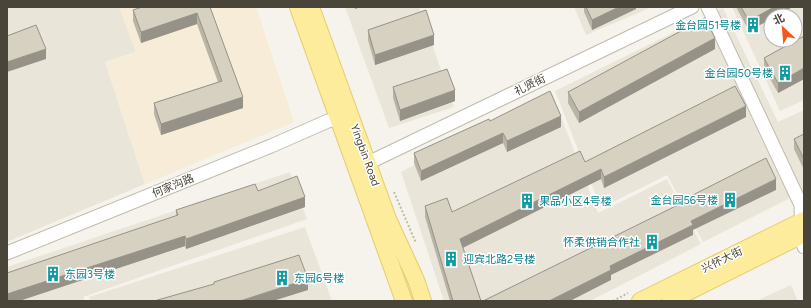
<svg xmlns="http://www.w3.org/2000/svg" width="811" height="308" viewBox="0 0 811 308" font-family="Figtree,'Noto Sans SC',sans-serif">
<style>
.residential{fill:#e9e6d9;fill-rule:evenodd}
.commercial{fill:#f6ecd8}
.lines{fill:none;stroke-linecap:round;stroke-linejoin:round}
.minor-casing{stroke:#c1bcae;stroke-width:15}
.major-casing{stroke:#e4cc6b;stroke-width:18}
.path{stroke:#c3ba9f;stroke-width:2;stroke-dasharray:2 2;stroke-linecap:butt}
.minor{stroke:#fff;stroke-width:13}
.major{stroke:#fdec9c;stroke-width:16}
.wall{fill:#b9b4a6}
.shaded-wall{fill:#969287}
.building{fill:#d7d1c1;stroke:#969287}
.labels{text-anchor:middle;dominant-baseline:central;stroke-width:3;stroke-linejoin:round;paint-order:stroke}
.culture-label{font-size:11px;fill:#0d838f;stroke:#fff;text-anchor:end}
.street-label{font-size:11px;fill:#4a4539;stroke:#fff}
</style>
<rect width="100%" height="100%" fill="#f5f3eb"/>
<g class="residential">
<polygon points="7,7 119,7 136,52 105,62 145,184 7,242"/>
<polygon points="345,7 419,7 454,107 389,128"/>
<polygon points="574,7 652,7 586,35"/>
<path d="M732,7H804V100L780,111ZM771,16H795V40H771Z"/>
<polygon points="723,8 778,122 804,110 804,191 703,242 667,175 601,208 555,91"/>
<polygon points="552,93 598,213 667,179 701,244 590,301 444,301 401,172"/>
<polygon points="290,172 307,219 83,297 85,301 7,301 7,267"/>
<polygon points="305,227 332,301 91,301 89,297"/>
<polygon points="791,285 798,301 756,301"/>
</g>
<polygon class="commercial" points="119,7 256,7 294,122 145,184 105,62 136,52"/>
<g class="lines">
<defs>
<g id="minor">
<polyline points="708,7 801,205 802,235 804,247"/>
<polyline points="368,163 692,7"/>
<polyline points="7,253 271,146 328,121 338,119"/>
</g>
<g id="major">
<polyline points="298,7 404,301"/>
<polyline points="311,7 388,219 416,280 423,301"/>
<polyline points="640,301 804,220"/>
<polyline points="670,301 804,234"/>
</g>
</defs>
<use href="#minor" class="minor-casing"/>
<use href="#major" class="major-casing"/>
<g class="path">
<polyline points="394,192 416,243"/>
<polyline points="613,301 628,293"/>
</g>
<use href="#minor" class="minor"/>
<use href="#major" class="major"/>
</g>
<g class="wall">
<polygon points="210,7 243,108 161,135 154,114 154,103 218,82 197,24 141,43 133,21 133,10"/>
<polygon points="584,7 636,7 636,9 592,30 584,12"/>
<polygon points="736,7 793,7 771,16 771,19 749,31"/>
<polygon points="368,30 434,45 375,65 368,40"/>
<polygon points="804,36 804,79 778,93 764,68 764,58"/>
<polygon points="715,49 579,123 568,103 568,92"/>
<polygon points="393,87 455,101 400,121 393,98"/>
<polygon points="746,117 604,188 601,179 463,248 481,301 450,301 425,217 425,206 452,212 585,162"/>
<polygon points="490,121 561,127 507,152 503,143 421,181 414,163 414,153"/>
<polygon points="804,134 804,170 794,149 794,139"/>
<polygon points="258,191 305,207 186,249 185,246 19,301 7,301 176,216 176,210"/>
</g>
<g class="shaded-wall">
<polygon points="355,7 361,7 355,9"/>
<polygon points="619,7 636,7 636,9 592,30 592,20"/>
<polygon points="774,7 793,7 776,16 771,16 771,19 749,31 749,21"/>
<polygon points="197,13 197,24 141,43 141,32"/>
<polygon points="434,35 434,45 375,65 375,55"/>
<polygon points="715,38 715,49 579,123 579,112"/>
<polygon points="46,49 46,59 7,72 7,62"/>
<polygon points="804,68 804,79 778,93 778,83"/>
<polygon points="455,90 455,101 400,121 400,110"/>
<polygon points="243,97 243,108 161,135 161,124"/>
<polygon points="746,106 746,117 604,188 604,177"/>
<polygon points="561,116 561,127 507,152 507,141"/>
<polygon points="503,133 503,143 421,181 421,171"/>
<polygon points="601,169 601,179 460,249 460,239"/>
<polygon points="776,179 776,190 693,230 693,235 611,275 611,280 570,301 549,301 610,266 691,221"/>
<polygon points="305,197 305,207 186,249 186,239"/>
<polygon points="185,236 185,246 19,301 7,301 7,294"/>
<polygon points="308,279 308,290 273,301 240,301"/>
</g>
<g class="building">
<polygon points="142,7 210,7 243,97 161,124 154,103 222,81 197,13 141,32 133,10"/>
<polygon points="586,7 619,7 592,20"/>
<polygon points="741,7 774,7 749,21"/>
<polygon points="426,10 434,35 375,55 368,30"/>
<polygon points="705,18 715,38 579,112 568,92"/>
<polygon points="36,25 46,49 7,62 7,36"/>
<polygon points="804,36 804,68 778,83 764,58"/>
<polygon points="447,69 455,90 400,110 393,87"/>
<polygon points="735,86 746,106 604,177 601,169 460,239 481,301 453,301 425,206 447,198 452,212 580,151 585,162"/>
<polygon points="550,91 561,116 507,141 503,133 421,171 414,153 489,119 490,121"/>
<polygon points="804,134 804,159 794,139"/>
<polygon points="766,158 776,179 691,221 693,225 610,266 611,270 549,301 483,301 686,201 685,199"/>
<polygon points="297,176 305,197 186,239 185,236 7,294 7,273 178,215 176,210 255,184 258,191"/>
<polygon points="299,255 308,279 240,301 154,301 214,284 214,282"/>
</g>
<defs>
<symbol id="building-bare" viewBox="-9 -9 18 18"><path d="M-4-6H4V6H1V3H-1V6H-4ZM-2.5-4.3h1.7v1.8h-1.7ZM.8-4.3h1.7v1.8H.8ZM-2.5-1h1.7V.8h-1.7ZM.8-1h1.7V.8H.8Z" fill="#0f9aa8" stroke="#fff" stroke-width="2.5" paint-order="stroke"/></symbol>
</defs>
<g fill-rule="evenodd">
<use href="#building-bare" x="742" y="14" width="22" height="22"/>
<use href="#building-bare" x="774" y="62" width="22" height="22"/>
<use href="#building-bare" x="719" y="189" width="22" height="22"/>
<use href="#building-bare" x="516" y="190" width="22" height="22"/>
<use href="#building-bare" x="641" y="231" width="22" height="22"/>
<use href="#building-bare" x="440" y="248" width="22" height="22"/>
<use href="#building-bare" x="42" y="263" width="22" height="22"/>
<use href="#building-bare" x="271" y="267" width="22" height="22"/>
</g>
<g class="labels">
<g class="culture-label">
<text x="741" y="25">金台园51号楼</text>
<text x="773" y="73">金台园50号楼</text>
<text x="718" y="200">金台园56号楼</text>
<text x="539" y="201" text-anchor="start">果品小区4号楼</text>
<text x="640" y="242">怀柔供销合作社</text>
<text x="463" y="259" text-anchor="start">迎宾北路2号楼</text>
<text x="65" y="274" text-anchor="start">东园3号楼</text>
<text x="294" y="278" text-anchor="start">东园6号楼</text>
</g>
<g class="street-label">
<text transform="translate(530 85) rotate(-26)">礼贤街</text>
<text transform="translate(365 155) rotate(70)">Yingbin Road</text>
<text transform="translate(173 186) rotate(-22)">何家沟路</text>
<text transform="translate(722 260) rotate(-26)">兴怀大街</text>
</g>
</g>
<rect width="811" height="308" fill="none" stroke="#4a4539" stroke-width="16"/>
<g transform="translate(783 28) rotate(334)"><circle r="19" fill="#ffffff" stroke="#b7b5b0"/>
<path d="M0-3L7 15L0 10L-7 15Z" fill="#f85620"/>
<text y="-6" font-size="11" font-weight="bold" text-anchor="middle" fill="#4a4539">北</text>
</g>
</svg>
